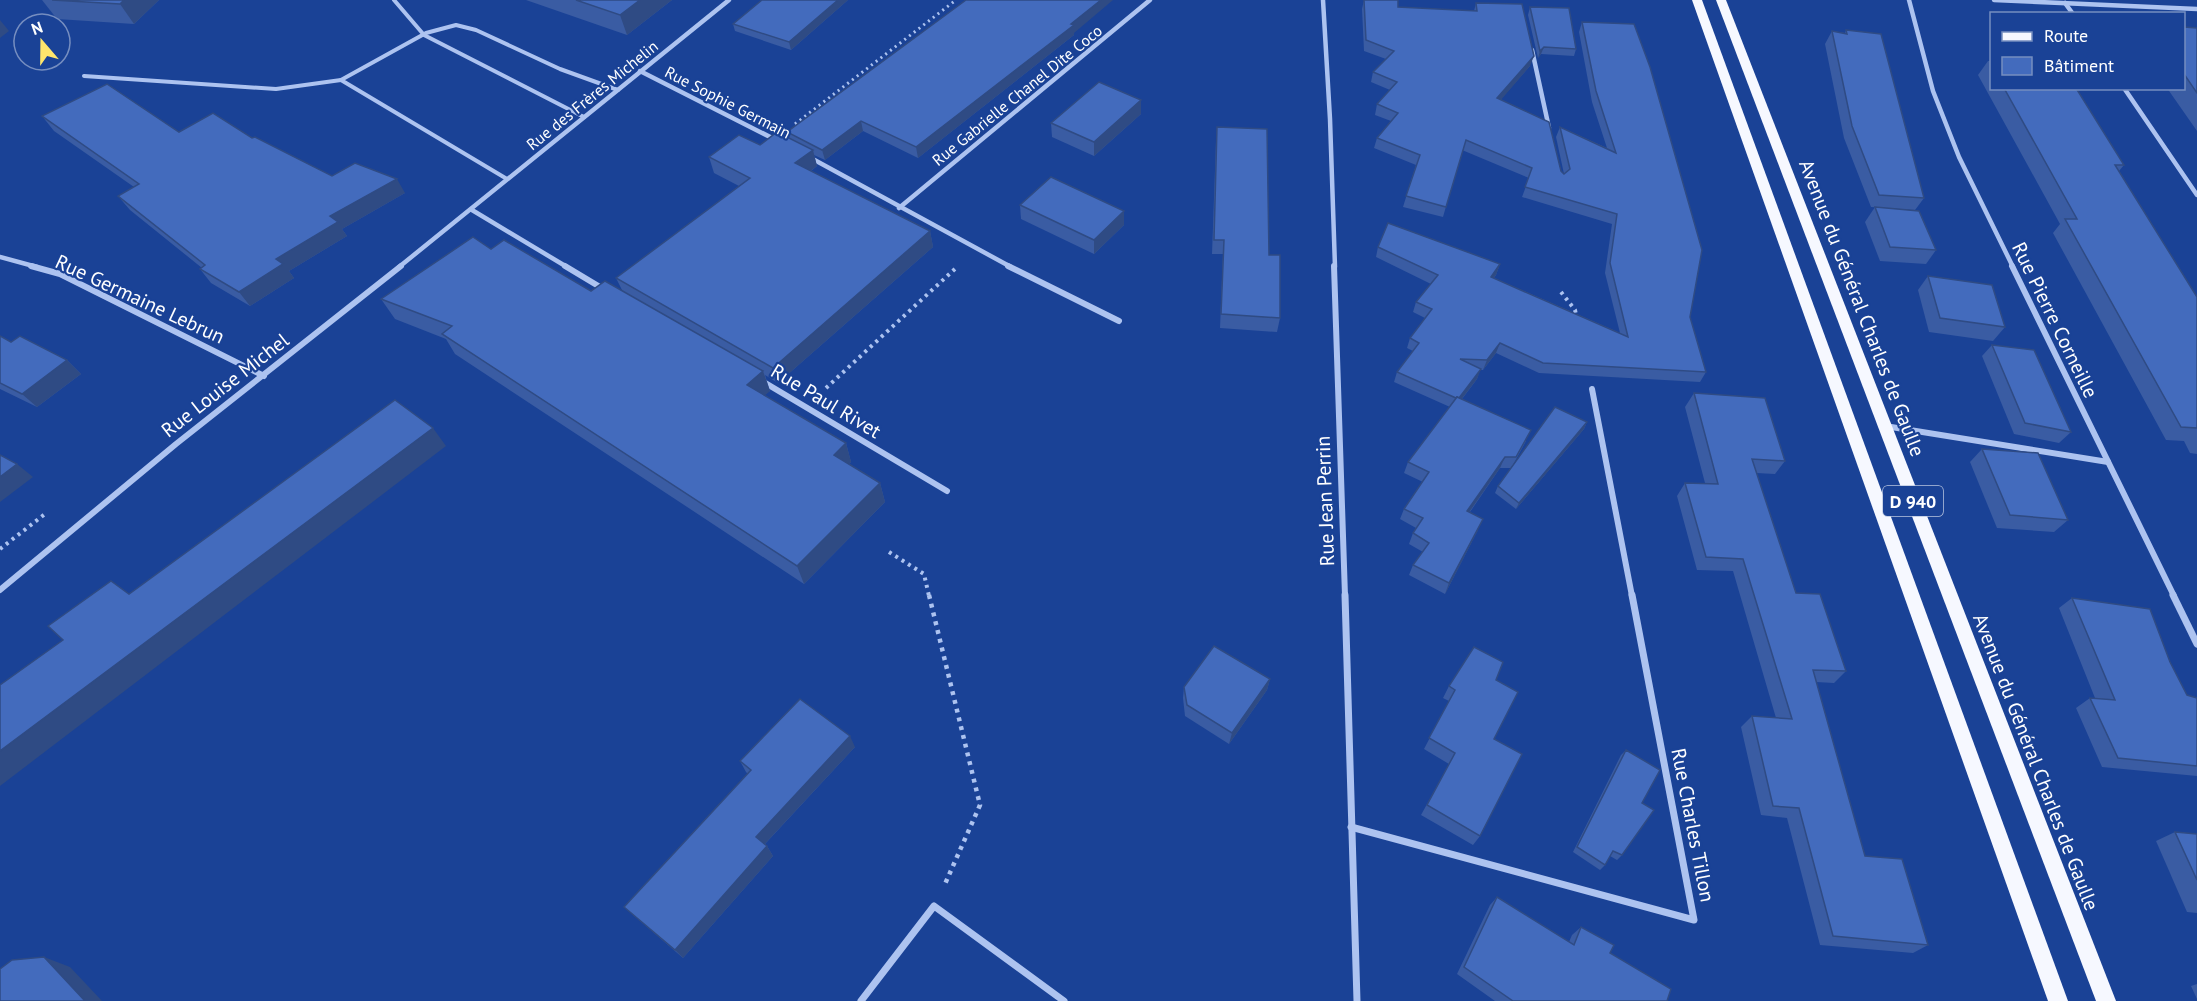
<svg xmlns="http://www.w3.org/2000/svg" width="2197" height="1001" viewBox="0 0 2197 1001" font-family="'PT Sans',sans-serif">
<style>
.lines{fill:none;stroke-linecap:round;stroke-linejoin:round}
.path-far2{stroke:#adc3f0;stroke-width:3;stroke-dasharray:2 4;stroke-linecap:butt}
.path-far1{stroke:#adc3f0;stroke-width:4;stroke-dasharray:3 4.5;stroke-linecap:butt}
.path{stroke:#adc3f0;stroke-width:4.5;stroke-dasharray:4 5;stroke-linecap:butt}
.service{stroke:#adc3f0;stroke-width:4}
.minor-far2{stroke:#adc3f0;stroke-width:4.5}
.minor-far1{stroke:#adc3f0;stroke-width:6}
.minor{stroke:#adc3f0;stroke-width:7}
.primary{fill:#f6f8ff;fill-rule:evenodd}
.wall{fill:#3a5ca3}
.shaded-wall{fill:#2f4b84}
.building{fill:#436bbd;stroke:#2f4b84;stroke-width:1.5}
.labels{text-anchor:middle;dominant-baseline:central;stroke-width:4.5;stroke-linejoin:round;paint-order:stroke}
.far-street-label{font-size:16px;fill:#fff;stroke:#1a4296}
.shield{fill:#1a4296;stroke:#bac6e0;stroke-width:1.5}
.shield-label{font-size:18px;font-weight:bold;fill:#fff}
.street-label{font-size:20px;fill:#fff;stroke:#1a4296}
</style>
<rect width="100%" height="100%" fill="#1a4296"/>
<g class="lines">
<polyline class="path-far2" points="795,124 956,0"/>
<g class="path-far1">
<polyline points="1561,292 1575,310 1577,319"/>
<polyline points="826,388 957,267"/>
<polyline points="0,549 45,514"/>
<polyline points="889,552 924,574 929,596"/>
</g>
<polyline class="path" points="929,595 980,805 945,884"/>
<g class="service">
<polyline points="394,0 424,35 584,117"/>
<polyline points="84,76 276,89 341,80"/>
<polyline points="507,179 341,80 426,33 456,25 476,30 560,69 618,90"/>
</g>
<g class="minor-far2">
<polyline points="1323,0 1330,119 1335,267"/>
<polyline points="1909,0 1933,91 1959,157 2013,267"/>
<polyline points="1994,0 2197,9"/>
<polyline points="2065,3 2073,14"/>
<polyline points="1532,50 1549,128"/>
<polyline points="640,71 776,140"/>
<polyline points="2124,88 2197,195"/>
<polyline points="809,157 1011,267"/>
<polyline points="899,208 1150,0"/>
<polyline points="472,210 567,267"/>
<polyline points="0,257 37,267"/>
<polyline points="399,267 729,0"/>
</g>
<g class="minor-far1">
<polyline points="31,266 60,274 264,376"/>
<polyline points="565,266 605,290"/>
<polyline points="1008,266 1119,321"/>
<polyline points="1334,266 1345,596"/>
<polyline points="2012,266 2174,596"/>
<polyline points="762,381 947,491"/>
<polyline points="1592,389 1632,596"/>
<polyline points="1885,426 2108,462"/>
<polyline points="0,590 176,444 401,266"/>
</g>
<g class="minor">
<polyline points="1345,595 1357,1001"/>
<polyline points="2173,595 2197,644"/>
<polyline points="1351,827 1694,920 1632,595"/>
<polyline points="861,1001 934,906 1064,1001"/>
</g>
<g class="primary">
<polygon points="1692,0 1702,0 2068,1001 2048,1001"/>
<polygon points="1716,0 1726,0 2116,1001 2096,1001"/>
</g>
</g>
<g class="wall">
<polygon points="42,0 159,0 134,24 57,19"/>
<polygon points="526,0 672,0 627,35"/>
<polygon points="848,0 791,50 735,31 733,24"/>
<polygon points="1364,0 1398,7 1474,11 1476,3 1530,66 1501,99 1564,174 1556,137 1560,127 1607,148 1592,102 1579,32 1582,22 1690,317 1706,372 1700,382 1539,373 1496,353 1483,370 1480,370 1477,379 1462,399 1526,441 1513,465 1587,422 1584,429 1516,509 1495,493 1498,486 1511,468 1500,468 1470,512 1478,530 1445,594 1409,575 1413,565 1423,552 1409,544 1413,533 1416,528 1400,519 1404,509 1423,482 1404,473 1408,462 1450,407 1394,382 1397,372 1413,351 1407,348 1410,338 1425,318 1413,312 1416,302 1431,284 1376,257 1378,247 1500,264 1496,275 1494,278 1620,333 1605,273 1612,224 1522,197 1529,178 1462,150 1443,217 1403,207 1416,165 1374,148 1377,138 1391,121 1375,115 1377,104 1390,90 1371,82 1373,72 1386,59 1364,51 1362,9"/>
<polygon points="1530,7 1576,49 1574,56 1541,54 1538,58 1528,15"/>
<polygon points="2184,27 2197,28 2197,131 2167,88 2184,88"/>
<polygon points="1846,30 1924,198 1915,210 1871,207 1844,138 1825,44 1832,31 1845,33"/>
<polygon points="1074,33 1074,35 918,158 863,131 825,160 814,155 817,166 811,171 930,231 933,247 778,383 765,375 770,391 764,395 846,443 851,462 849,464 880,483 885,502 804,584 455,354 446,339 395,319 381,299 491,249 591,291 622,290 616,278 739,186 714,173 709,157 789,138 787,132"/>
<polygon points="1988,61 1992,61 1992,88 2076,88 2124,165 2119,171 2197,297 2197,454 2190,453 2184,441 2166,440 2053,233 2060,224 1978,75"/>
<polygon points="1141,100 1141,114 1094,156 1052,137 1051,123"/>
<polygon points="42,116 179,132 252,138 332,176 405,193 342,229 347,236 289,271 294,278 250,306 211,283 200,269 202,268 130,210 118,196 134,187 54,131"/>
<polygon points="1217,127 1269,255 1280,318 1277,332 1220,328 1223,254 1212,254 1216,141"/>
<polygon points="1020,205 1124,225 1094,254 1021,219"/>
<polygon points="1875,207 1936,250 1926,264 1880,261 1865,222"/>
<polygon points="1928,276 2005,327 1993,341 1929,332 1918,290"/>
<polygon points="0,336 11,342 67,360 81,374 37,407 0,389"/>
<polygon points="1992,345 2071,432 2059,443 2014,434 1982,356"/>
<polygon points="1694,393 1785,461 1775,474 1756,473 1796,593 1846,671 1834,683 1816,682 1865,856 1928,945 1913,953 1820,945 1787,818 1761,815 1741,727 1752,716 1776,718 1733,571 1697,570 1677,496 1685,483 1705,483 1685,407"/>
<polygon points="1982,449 2068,520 2054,532 1997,528 1970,462"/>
<polygon points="2072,598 2170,662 2187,695 2197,698 2197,776 2102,767 2076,708 2090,698 2095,698 2059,608"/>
<polygon points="1270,679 1267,690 1229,744 1185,716 1183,698 1184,687"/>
<polygon points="1496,680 1494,739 1480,836 1473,845 1421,815 1449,764 1424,749 1449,701 1443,698 1449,686"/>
<polygon points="855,747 765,844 767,846 773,856 683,958 624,907 748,774 746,772 740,761"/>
<polygon points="1626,750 1642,803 1622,855 1617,860 1610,856 1605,865 1600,870 1573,852 1621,755"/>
<polygon points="2175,832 2197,834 2197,913 2187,912 2156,841"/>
<polygon points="1497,897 1569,942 1572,935 1581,927 1667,1001 1495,1001 1457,974 1490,905"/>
<polygon points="2197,984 2197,999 2191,986"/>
</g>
<g class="shaded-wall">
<polygon points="124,0 159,0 134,24 120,4"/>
<polygon points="640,0 672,0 627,35 620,15"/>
<polygon points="838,0 848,0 791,50 789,42"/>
<polygon points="1101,0 1113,0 1074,33 1074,35 918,158 916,147"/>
<polygon points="0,20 9,31 0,38"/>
<polygon points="1544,47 1541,54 1538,58 1540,51"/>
<polygon points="1534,56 1530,66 1494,108 1497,98"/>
<polygon points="1141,100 1141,114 1094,156 1094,142"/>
<polygon points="861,121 863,131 825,160 822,150"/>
<polygon points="813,150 817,166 800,179 795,163"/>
<polygon points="397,179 405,193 342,229 347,236 289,271 294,278 250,306 239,292 276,259 330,216"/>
<polygon points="1124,211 1124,225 1094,254 1094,240"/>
<polygon points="930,231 933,247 778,383 773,368"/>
<polygon points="1500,264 1496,275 1487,287 1491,277"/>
<polygon points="1500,343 1496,353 1483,370 1487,360"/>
<polygon points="67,360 81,374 37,407 22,394"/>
<polygon points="1481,369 1477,379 1454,409 1458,399"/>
<polygon points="763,371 770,391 754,405 747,385"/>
<polygon points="1587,422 1584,429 1516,509 1519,503"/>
<polygon points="433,428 446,446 0,786 0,751"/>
<polygon points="846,443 851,462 839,474 834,455"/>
<polygon points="1505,457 1500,468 1463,521 1467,511"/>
<polygon points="17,464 33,477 0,502 0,477"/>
<polygon points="880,483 885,502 804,584 797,566"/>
<polygon points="1483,519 1478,530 1445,594 1449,583"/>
<polygon points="1270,679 1267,690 1229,744 1232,733"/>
<polygon points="850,736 855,747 762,847 756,837"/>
<polygon points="767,846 773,856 683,958 675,950"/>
<polygon points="44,957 70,967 102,1001 85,1001"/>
</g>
<g class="building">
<polygon points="52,0 124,0 120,4"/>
<polygon points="576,0 640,0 620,15"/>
<polygon points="762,0 838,0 789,42 733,24"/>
<polygon points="966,0 1101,0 1071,24 1074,25 916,147 861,121 822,150 787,132"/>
<polygon points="1364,0 1398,0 1398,7 1477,11 1476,3 1522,4 1534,56 1497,98 1549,122 1561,171 1564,174 1570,169 1560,127 1616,153 1596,91 1582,22 1634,24 1650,67 1702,250 1690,317 1706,372 1543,363 1500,343 1487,360 1460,359 1481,369 1459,398 1457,397 1456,398 1397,372 1419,343 1410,338 1432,309 1416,302 1438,275 1378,247 1388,223 1500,264 1491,277 1628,337 1610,263 1617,214 1525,187 1532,168 1466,140 1446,207 1406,196 1420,155 1377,138 1398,113 1377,104 1397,82 1373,72 1394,51 1366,40"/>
<polygon points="1530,7 1569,8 1576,49 1544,47 1540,51"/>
<polygon points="2184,27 2197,28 2197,93 2184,74"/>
<polygon points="1846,30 1881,34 1924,198 1879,195 1852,126 1832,31 1847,34"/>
<polygon points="1099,82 1141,100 1094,142 1051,123"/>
<polygon points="107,84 179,132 213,113 252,138 255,137 332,176 355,163 397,179 330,216 338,222 276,259 283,264 239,292 200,269 205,265 118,196 139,184 42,116"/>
<polygon points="2004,88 2076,88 2124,165 2115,165 2197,297 2197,428 2181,427 2065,219 2077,219"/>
<polygon points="1217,127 1267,129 1269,255 1280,255 1280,318 1221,314 1224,240 1214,240"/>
<polygon points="777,132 813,150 795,163 930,231 773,368 616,278 750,178 709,157 739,135 760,145"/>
<polygon points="1051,177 1124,211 1094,240 1020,205"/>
<polygon points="1875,207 1919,211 1936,250 1890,247"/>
<polygon points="473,237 491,249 504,240 591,291 605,281 763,371 747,385 846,443 834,455 880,483 797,566 442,334 452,326 381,299"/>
<polygon points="1928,276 1992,285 2005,327 1940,318"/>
<polygon points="0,336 11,342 20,336 67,360 22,394 0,383"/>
<polygon points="1992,345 2034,350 2071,432 2025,423"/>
<polygon points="1694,393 1765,398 1785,461 1752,459 1796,593 1820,594 1846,671 1813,670 1865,856 1902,859 1928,945 1833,936 1799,808 1773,806 1752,716 1792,719 1743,559 1706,557 1685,483 1718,484"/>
<polygon points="1457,397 1531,430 1516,457 1505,457 1467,511 1483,519 1449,583 1413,565 1429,543 1413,533 1423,518 1404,509 1429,472 1408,462"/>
<polygon points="395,400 433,428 0,751 0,685 63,640 48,626 111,581 129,594"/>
<polygon points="1555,407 1587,422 1519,503 1498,486"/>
<polygon points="1982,449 2038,453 2068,520 2010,515"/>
<polygon points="0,455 17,464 0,477"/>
<polygon points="2072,598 2150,609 2170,662 2187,695 2197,698 2197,766 2118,758 2090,698 2115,700"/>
<polygon points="1214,646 1270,679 1232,733 1187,705 1184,687"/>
<polygon points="1474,647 1503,662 1496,680 1518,692 1494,739 1522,754 1480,836 1427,805 1455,753 1429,738 1455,690 1449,686"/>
<polygon points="800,699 850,736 756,837 767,846 675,950 624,907 751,770 740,761"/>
<polygon points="1626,750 1660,770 1642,803 1654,810 1622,855 1613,851 1605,865 1577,847"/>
<polygon points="2175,832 2197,834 2197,880"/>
<polygon points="1497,897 1574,945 1581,927 1614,945 1610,953 1671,989 1667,1001 1513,1001 1464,967"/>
<polygon points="44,957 85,1001 0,1001 0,969 12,960"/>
</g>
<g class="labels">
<g class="far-street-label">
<text transform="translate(592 95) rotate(-39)">Rue des Frères Michelin</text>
<text transform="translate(1017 95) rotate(-39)">Rue Gabrielle Chanel Dite Coco</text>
<text transform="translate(728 102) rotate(27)">Rue Sophie Germain</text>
</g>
<rect class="shield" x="1883" y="486" width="60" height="30" rx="4.5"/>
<g class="shield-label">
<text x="1913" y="501">D 940</text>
</g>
<g class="street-label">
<text transform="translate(140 299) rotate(25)">Rue Germaine Lebrun</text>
<text transform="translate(1862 308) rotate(69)">Avenue du Général Charles de Gaulle</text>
<text transform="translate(2055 320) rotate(64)">Rue Pierre Corneille</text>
<text transform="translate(225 385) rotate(-38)">Rue Louise Michel</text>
<text transform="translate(826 401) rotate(31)">Rue Paul Rivet</text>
<text transform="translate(1325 501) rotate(-92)">Rue Jean Perrin</text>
<text transform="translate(2036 762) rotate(69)">Avenue du Général Charles de Gaulle</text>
<text transform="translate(1693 825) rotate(79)">Rue Charles Tillon</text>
</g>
</g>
<rect x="1990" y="12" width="195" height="78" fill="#1a4296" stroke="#768ec0" stroke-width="1.5"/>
<rect x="2002" y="32" width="30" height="9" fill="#f6f8ff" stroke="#768ec0" stroke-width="1.5"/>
<text x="2044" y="42" font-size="18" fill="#ffffff">Route</text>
<rect x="2002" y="57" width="30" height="18" fill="#436bbd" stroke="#768ec0" stroke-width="1.5"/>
<text x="2044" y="72" font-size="18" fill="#ffffff">Bâtiment</text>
<g transform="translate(42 42) rotate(340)"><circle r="28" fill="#1a4296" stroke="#768ec0" stroke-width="1.5"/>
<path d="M0-4.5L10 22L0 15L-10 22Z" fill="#ffe66c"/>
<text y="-9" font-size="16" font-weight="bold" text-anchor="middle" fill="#ffffff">N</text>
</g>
</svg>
